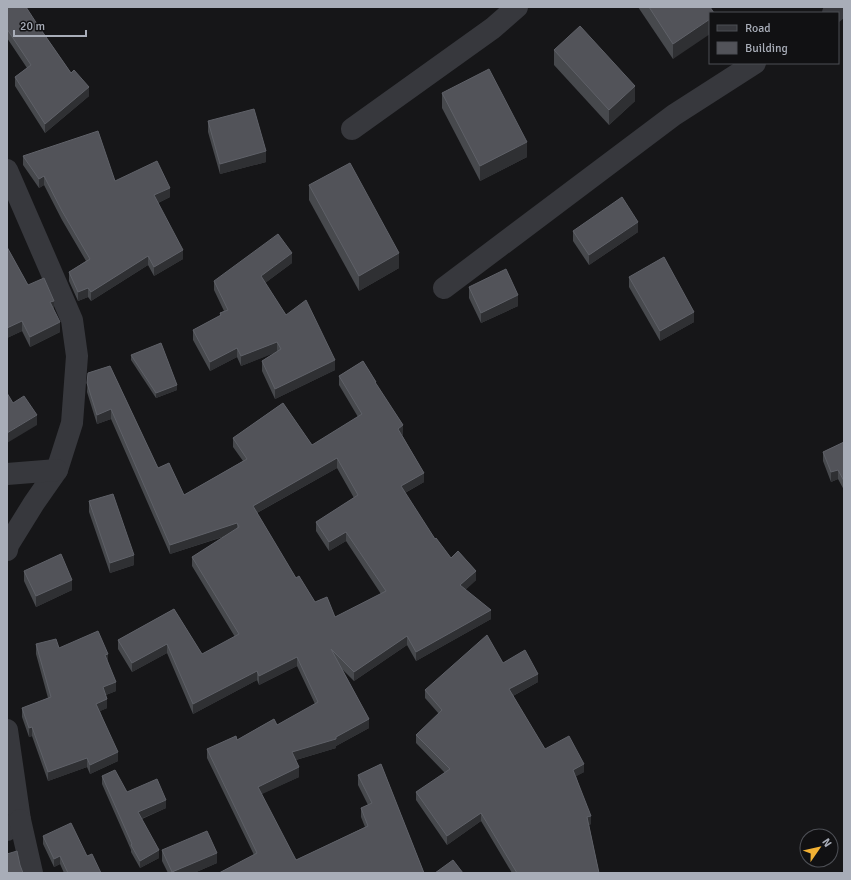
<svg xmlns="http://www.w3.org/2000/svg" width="851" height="880" viewBox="0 0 851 880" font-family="Signika,sans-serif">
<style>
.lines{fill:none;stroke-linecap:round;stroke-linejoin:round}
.minor{stroke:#37383d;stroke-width:22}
.wall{fill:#47494d;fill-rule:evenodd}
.shaded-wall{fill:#2f3033}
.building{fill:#525359;stroke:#5f6168;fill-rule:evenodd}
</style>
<rect width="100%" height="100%" fill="#161618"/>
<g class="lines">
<g class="minor">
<polyline points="833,13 840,7"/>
<polyline points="352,129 493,28 517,7"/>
<polyline points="7,170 72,320 77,356 72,423 57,470 34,503 8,545 7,550"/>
<polyline points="444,288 674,115 755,63"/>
<polyline points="7,474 57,470"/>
<polyline points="7,730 20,820 7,830"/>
<polyline points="20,820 32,873"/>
</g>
</g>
<g class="wall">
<polygon points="7,7 37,24 71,73 89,96 45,133 15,86 15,77 27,68 7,38"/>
<polygon points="638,7 710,7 673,59"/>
<polygon points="554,50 635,101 609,125 554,65"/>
<polygon points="442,93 527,157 480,181 442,108"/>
<polygon points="208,121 266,162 220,174 208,132"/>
<polygon points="23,156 115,181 170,197 158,203 183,259 154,276 148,265 91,301 88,297 78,301 69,281 69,272 86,261 62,220 44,185 39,188 23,165"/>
<polygon points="309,185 399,268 359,291 309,200"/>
<polygon points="573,231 638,232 589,265 573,241"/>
<polygon points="7,247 28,285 54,310 60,332 30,347 22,331 7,338"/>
<polygon points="292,263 265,283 286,315 335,370 275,399 262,371 262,361 276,352 241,366 237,357 210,371 193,340 193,330 220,316 220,313 224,311 214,290 214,281"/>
<polygon points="629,277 694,322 660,341 629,287"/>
<polygon points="469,287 518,306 481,323 469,298"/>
<polygon points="131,355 177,390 156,398 131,360"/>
<path d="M363,361L376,382V384L403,425V435H402L424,473V482L405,493L435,539L436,538L451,558L458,551L476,571V580L465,590L491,610V619L416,661L407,645L354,681L342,669L369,719V728L336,746V748L296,760L299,767V777L261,794L296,860L365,827L361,817V808L368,805L358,785V775L381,764L424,873H219L254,855L207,758V749L236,736L237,740L274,719L277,725L315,704L297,666L259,685L257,680L193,714L167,653L132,672L118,649V640L174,609L202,654L235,637L192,566V557L226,536L170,554L111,419L97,424L87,392L88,373L110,366L158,468L169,463L184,495L243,461L233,447V438L283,403L312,445L358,417L339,385V376ZM337,468L354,498L316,522V531L329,551L346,541L381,594L335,617L327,597L315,602L299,576L296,578L257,513Z"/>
<polygon points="844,442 844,490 838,479 831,482 823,461 823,452"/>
<polygon points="89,501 134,565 110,573 89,512"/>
<polygon points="24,571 72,590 36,607 24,581"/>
<polygon points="36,644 59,648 108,662 116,691 106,695 107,708 100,711 118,761 90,774 87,767 48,781 32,736 29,737 22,717 22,708 48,698 36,654"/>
<polygon points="503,663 538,682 513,696 545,749 584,772 576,776 591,824 589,825 599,873 512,873 481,821 447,845 416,800 416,792 445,773 416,743 416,735 439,714 425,698 425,690"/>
<polygon points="102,776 127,792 166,808 142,819 159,858 140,868 131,852 131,850 102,784"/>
<polygon points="43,836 87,856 101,873 64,873 60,864 54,867 43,844"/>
<polygon points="162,850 217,863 194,873 168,873 162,861"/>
</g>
<g class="shaded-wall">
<polygon points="710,19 710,34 673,59 673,44"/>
<polygon points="635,86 635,101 609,125 609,110"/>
<polygon points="89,87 89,96 45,133 45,124"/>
<polygon points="527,142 527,157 480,181 480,166"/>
<polygon points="266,151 266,162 220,174 220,164"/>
<polygon points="44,176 44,185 39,188 39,179"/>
<polygon points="170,188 170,197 154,205 154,195"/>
<polygon points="638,222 638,232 589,265 589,255"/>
<polygon points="183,250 183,259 154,276 154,267"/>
<polygon points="292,253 292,263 261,286 261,276"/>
<polygon points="399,253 399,268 359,291 359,276"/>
<polygon points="148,256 148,265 91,301 91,292"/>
<polygon points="88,288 88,297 78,301 78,292"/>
<polygon points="518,295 518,306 481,323 481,313"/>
<polygon points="54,301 54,311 50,302"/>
<polygon points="694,312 694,322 660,341 660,331"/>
<polygon points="22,321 22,331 7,338 7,328"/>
<polygon points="60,322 60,332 30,347 30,337"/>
<polygon points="277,342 277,352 241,366 241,356"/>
<polygon points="237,348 237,357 210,371 210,362"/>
<polygon points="335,360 335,370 275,399 275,389"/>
<polygon points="177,385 177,390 156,398 156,393"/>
<polygon points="111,409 111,419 97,424 97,415"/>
<polygon points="37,415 37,425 7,443 7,433"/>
<polygon points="403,425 403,435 398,438 398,429"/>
<polygon points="337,458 337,468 253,515 253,506"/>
<polygon points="838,470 838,479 831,482 831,472"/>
<polygon points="424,473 424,482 401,495 401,486"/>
<polygon points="237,523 237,532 170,554 170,545"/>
<polygon points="346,532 346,541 329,551 329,542"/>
<polygon points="134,555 134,565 110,573 110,563"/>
<polygon points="476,571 476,580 460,595 460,585"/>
<polygon points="72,580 72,590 36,607 36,596"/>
<polygon points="491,610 491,619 416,661 416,652"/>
<polygon points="407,636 407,645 354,681 354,672"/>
<polygon points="167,644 167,653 132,672 132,663"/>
<polygon points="108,654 108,663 105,655"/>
<polygon points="297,657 297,666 259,685 259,676"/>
<polygon points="257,671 257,680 193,714 193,704"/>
<polygon points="538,674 538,682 509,698 509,689"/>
<polygon points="116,682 116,691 103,696 103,687"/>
<polygon points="107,699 107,708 96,713 96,704"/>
<polygon points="369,719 369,728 336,746 336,748 292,761 292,752 336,737"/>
<polygon points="32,727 32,736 29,737 29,728"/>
<polygon points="118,752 118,761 90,774 90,765"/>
<polygon points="87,758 87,767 48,781 48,772"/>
<polygon points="584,764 584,772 573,778 573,770"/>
<polygon points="299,767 299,777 258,796 258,787"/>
<polygon points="166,800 166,808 138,820 138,812"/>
<polygon points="481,813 481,821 447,845 447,836"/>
<polygon points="591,816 591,824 587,825 587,817"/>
<polygon points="159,850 159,858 140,868 140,861"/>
<polygon points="217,853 217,863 194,873 172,873 172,872"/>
<polygon points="60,856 60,864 54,867 54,859"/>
</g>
<g class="building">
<polygon points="7,7 26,7 37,24 71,73 74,70 89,87 45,124 15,77 31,65 7,29"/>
<polygon points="649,7 710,7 714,13 710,13 710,19 673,44"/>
<polygon points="580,26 635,86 609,110 554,50"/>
<polygon points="489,69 527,142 480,166 442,93"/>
<polygon points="254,109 266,151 220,164 208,121"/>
<polygon points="98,131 115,181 157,161 170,188 154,195 183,250 154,267 148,256 91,292 88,288 78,292 69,272 90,259 62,211 44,176 39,179 23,156"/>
<polygon points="350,163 399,253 359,276 309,185"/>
<polygon points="622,197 638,222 589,255 573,231"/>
<polygon points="278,234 292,253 261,276 286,315 306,300 335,360 275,389 262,361 281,349 277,342 241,356 237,348 210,362 193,330 221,315 220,313 228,310 214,281"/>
<polygon points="7,247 28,285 44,278 54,301 50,302 60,322 30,337 22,321 7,328"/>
<polygon points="664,257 694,312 660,331 629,277"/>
<polygon points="506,269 518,295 481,313 469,287"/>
<polygon points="161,343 177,385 156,393 131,355"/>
<path d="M363,361L376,382H375L403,425L398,429L424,473L401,486L435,539L436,538L451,558L458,551L476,571L460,585L491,610L416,652L407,636L354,672L331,649L369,719L336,737V739L292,752L299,767L258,787L296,860L368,826L361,808L372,803L358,775L381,764L424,873H219L257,853L207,749L236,736L237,740L274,719L277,725L318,702L297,657L259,676L257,671L193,704L167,644L132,663L118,640L174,609L202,654L239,634L192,557L239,527L237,523L170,545L111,409L97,415L87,383L88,373L110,366L158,468L169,463L184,495L247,459L233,438L283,403L312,445L362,414L339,376ZM337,458L358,495L316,522L329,542L346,532L386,591L335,617L327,597L315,602L299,576L296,578L253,506Z"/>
<polygon points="7,393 13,403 24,396 37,415 7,433"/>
<polygon points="844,442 844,481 838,470 831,472 823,452"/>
<polygon points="113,494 134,555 110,563 89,501"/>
<polygon points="61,554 72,580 36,596 24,571"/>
<polygon points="98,631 108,654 105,655 116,682 103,687 107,699 96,704 118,752 90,765 87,758 48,772 32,727 29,728 22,708 51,697 36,644 56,639 59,648"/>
<polygon points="487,635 503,663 525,650 538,674 509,689 545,749 569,736 584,764 573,770 591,816 587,817 599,873 517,873 481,813 447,836 416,792 450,769 416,735 442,710 425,690"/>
<polygon points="115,770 127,792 157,779 166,800 138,812 159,850 140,861 131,845 132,844 102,776"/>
<polygon points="71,823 87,856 92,854 101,873 68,873 60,856 54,859 43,836"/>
<polygon points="207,831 217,853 172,872 162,850"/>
<polygon points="17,851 20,865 23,873 7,873 7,854"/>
<polygon points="453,860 463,873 435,873"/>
</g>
<rect width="851" height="880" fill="none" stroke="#a8adb8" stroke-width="16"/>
<rect x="709" y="12" width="130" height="52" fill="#111113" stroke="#4d4f55"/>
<rect x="717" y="25" width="20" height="6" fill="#37383d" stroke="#4d4f55"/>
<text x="745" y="32" font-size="12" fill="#a8adb8">Road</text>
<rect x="717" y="42" width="20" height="12" fill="#525359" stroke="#4d4f55"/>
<text x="745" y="52" font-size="12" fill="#a8adb8">Building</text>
<g transform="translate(819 848) rotate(56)"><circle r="19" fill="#111113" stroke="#4d4f55"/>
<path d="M0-3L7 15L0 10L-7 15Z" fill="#f2b134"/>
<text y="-6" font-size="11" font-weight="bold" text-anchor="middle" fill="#a8adb8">N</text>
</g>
<path d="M14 30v6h72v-6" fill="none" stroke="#a8adb8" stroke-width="2"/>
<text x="20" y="30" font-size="12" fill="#a8adb8" stroke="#111113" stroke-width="3" paint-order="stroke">20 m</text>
</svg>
